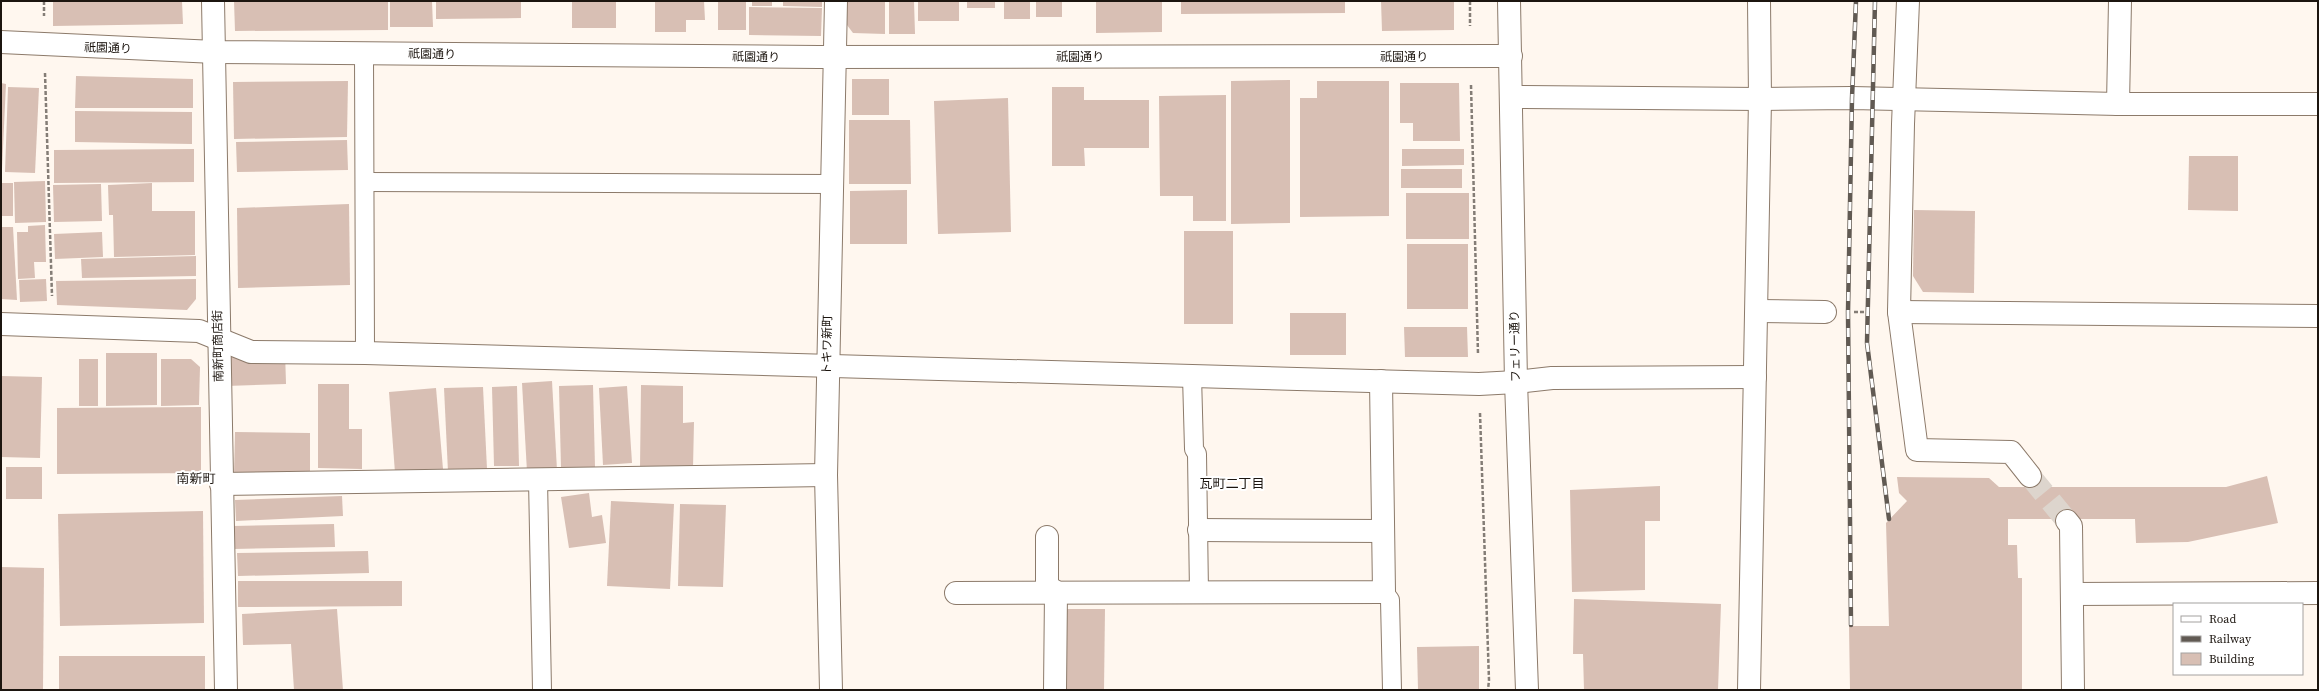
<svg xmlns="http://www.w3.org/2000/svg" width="2319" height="691" viewBox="0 0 2319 691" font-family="'Source Serif 4','Noto Sans JP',serif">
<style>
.building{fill:#d8bfb4}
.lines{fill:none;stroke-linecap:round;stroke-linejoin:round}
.street-tunnel{stroke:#ddd5cd;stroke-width:22;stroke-dasharray:22 11;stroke-linecap:butt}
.lane-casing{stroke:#8c7a6a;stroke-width:20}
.street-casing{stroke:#8c7a6a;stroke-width:24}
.secondary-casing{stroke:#8c7a6a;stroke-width:24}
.path{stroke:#847d76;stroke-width:2.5;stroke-dasharray:4 2;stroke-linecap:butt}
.lane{stroke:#fff;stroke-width:18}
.street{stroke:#fff;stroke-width:22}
.secondary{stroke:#fff;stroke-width:22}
.rail-casing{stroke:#615a53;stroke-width:4.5}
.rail{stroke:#fff;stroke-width:3;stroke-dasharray:9;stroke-linecap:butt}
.labels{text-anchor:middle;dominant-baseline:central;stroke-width:4;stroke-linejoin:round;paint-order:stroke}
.street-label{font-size:12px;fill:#1c150f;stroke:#fff}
.neighbourhood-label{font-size:13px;fill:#1c150f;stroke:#fff}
</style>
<rect width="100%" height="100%" fill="#fff7ef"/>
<g class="building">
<polygon points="53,1 182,1 183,24 53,26"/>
<polygon points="234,1 388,1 388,30 235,31"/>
<polygon points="390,1 432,1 433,27 390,27"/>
<polygon points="436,1 521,1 521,18 436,19"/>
<rect x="572" y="1" width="44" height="27"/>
<polygon points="655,1 704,1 705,20 686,20 686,32 655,32"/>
<rect x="718" y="1" width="28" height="29"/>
<rect x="752" y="1" width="20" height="5"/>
<polygon points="783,1 822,1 822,7 783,6"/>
<polygon points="843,1 885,1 885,34 853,33 844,21"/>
<polygon points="889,1 914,1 915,34 889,34"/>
<rect x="918" y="1" width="41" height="20"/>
<rect x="967" y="1" width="28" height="7"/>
<rect x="1004" y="1" width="26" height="18"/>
<rect x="1036" y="1" width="26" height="16"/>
<polygon points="1096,1 1162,1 1162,32 1096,33"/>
<polygon points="1181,1 1345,1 1345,13 1181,14"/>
<polygon points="1381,1 1454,1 1454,30 1382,31"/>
<polygon points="749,7 822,8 821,36 749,35"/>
<polygon points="76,76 193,79 193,108 75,108"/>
<rect x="852" y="79" width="37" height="36"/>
<polygon points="1290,80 1290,223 1231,224 1231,81"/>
<polygon points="348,81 347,137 234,139 233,82"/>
<polygon points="1317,81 1389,81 1389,216 1300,217 1300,98 1317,98"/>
<polygon points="1,83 6,84 2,169 1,169"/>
<polygon points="1400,83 1459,83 1460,141 1413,141 1413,123 1400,123"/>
<polygon points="8,87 39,88 35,173 5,172"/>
<polygon points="1052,87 1084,87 1084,100 1149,100 1149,148 1084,148 1085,166 1052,166"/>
<polygon points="1226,95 1226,221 1193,221 1193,196 1160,196 1159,96"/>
<polygon points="1008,98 1011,232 938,234 934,101"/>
<polygon points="75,111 192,112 192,144 75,142"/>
<polygon points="849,120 910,120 911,184 849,184"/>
<polygon points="347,140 348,170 237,172 236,142"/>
<polygon points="194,149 194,182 54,183 54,150"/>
<polygon points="1402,149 1464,149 1464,165 1402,166"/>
<polygon points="2189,156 2238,156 2238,211 2188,210"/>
<rect x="1401" y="169" width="61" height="19"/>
<polygon points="45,181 46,222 15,223 14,182"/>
<rect x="1" y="183" width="12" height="33"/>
<polygon points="152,183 152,211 195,211 195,255 114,257 113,215 109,215 108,185"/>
<polygon points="101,184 102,221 54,222 53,185"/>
<polygon points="907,190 907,244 850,244 850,191"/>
<rect x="1406" y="193" width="63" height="46"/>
<polygon points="349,204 350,285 238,288 237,208"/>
<polygon points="1914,210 1975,211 1974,293 1923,292 1913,276"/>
<polygon points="45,225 46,262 34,262 35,278 18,279 17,232 28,232 28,226"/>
<polygon points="1,227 13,227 17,300 1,299"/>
<rect x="1184" y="231" width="49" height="93"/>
<polygon points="102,232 103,257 55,259 54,234"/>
<rect x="1407" y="244" width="61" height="65"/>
<polygon points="196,256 196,276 82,278 81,259"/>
<polygon points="46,279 47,301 20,302 19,280"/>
<polygon points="196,279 196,299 187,310 57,305 56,281"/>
<rect x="1290" y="313" width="56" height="42"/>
<polygon points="1404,327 1467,327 1468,357 1405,357"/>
<polygon points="285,351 286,384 226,386 225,353"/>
<polygon points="106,353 157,353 157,405 106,406"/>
<rect x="79" y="359" width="19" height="47"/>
<polygon points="161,359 191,359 200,367 199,405 161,406"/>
<polygon points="1,376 42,377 40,458 1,457"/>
<polygon points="552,381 557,470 527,472 522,383"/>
<polygon points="318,384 349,384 349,429 362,429 362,469 318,468"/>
<polygon points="593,385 595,467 561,468 559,386"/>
<polygon points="641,385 683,386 683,423 694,422 693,468 640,468"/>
<polygon points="517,386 519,466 494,466 492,387"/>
<polygon points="627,386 632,463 603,465 599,388"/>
<polygon points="483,387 487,469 448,472 444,388"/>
<polygon points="436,388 443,469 395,473 389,392"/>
<polygon points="201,407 201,473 57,474 57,408"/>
<polygon points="235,432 310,433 310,475 234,475"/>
<rect x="6" y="467" width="36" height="32"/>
<polygon points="2267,476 2278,523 2188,542 2136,543 2135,519 2008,519 2008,545 2017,545 2018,578 2022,578 2022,690 1850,690 1849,626 1889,626 1886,523 1907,501 1899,493 1897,477 1989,478 1999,487 2226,487"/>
<polygon points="1660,486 1660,521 1645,521 1645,590 1572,592 1570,490"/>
<polygon points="589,493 592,517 602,515 606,543 569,548 561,497"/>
<polygon points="342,496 343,516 236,521 235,500"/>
<polygon points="611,501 674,504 670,589 607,586"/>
<polygon points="680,504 726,505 723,587 678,586"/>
<polygon points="203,511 204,623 60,626 58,514"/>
<polygon points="334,524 335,547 233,549 233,526"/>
<polygon points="368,551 369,573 238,576 237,553"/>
<polygon points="1,567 44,568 43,690 1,690"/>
<polygon points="238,581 402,581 402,606 238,607"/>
<polygon points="1574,599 1721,604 1718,690 1584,690 1583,654 1573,654"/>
<polygon points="337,609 343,690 294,690 291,644 243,645 242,614"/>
<polygon points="1066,609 1105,609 1104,690 1064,690"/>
<polygon points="1479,646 1479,690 1418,690 1417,647"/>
<rect x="59" y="656" width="146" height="34"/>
</g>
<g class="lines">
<polyline class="street-tunnel" points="2030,476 2067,521"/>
<defs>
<g id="lane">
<polyline points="364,53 365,353"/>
<polyline points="365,182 832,184"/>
<polyline points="1192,376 1194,449 1197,454 1199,593"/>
<polyline points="538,479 542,690"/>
<polyline points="1384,592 1390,600 1392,690"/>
</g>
<g id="street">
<polyline points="213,1 226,690"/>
<polyline points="1908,1 1903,124 1899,312 1917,450 2011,452 2030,476"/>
<polyline points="1,42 215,52 819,57 1511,56"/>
<polyline points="1512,97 1760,99 1852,98 2118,104 2318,104"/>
<polyline points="2118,104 2120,1"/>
<polyline points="1757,311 1825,312"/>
<polyline points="1899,312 2318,316"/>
<polyline points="1516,382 1552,378 1755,377"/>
<polyline points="221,484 826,475"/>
<polyline points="2067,521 2071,526 2073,690"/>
<polyline points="1199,530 1383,531"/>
<polyline points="1047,537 1047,586 1056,592 1055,690"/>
<polyline points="956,593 1384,592 1381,381"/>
<polyline points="2072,594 2318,593"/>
<polyline points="831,690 826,475 836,1"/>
<polyline points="1749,690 1760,99 1759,1"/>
</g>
<g id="secondary">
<polyline points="1509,1 1516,382 1527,690"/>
<polyline points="1,324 199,331 251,352 365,353 1479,384 1516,382"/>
</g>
</defs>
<use href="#lane" class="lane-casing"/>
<use href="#street" class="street-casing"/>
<use href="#secondary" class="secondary-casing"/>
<g class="path">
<polyline points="44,1 44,16"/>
<polyline points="1470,1 1470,26"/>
<polyline points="45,73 52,296"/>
<polyline points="1471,85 1478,354"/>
<polyline points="1854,312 1871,312"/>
<polyline points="1480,413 1489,680 1488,690"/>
</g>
<use href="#lane" class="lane"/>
<use href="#street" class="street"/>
<use href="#secondary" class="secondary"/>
<defs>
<g id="rail">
<polyline points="1875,1 1867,343 1889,519"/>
<polyline points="1851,625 1848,312 1852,98 1856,1"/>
</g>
</defs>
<use href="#rail" class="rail-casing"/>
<use href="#rail" class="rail"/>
</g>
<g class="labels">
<g class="street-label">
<text transform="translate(108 48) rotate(2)">祇園通り</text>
<text transform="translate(432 54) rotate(1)">祇園通り</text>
<text transform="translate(756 57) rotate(1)">祇園通り</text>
<text x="1080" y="57">祇園通り</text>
<text x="1404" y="57">祇園通り</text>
<text transform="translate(827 345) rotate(-89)">トキワ新町</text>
<text transform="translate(218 346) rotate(-91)">南新町商店街</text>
<text transform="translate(1515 346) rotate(-91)">フェリー通り</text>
</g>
<g class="neighbourhood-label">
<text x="196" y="478">南新町</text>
<text x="1232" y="483">瓦町二丁目</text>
</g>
</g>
<rect width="2319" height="691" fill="none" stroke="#1c150f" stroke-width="4"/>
<rect x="2173" y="603" width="130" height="72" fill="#ffffff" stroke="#a4a19f"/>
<rect x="2181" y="616" width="20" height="6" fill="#ffffff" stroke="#a4a19f"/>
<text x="2209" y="623" font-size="12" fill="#1c150f">Road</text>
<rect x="2181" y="636" width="20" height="6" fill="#615a53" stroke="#a4a19f"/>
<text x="2209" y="643" font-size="12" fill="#1c150f">Railway</text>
<rect x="2181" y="653" width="20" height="12" fill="#d8bfb4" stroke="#a4a19f"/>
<text x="2209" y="663" font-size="12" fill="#1c150f">Building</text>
</svg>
